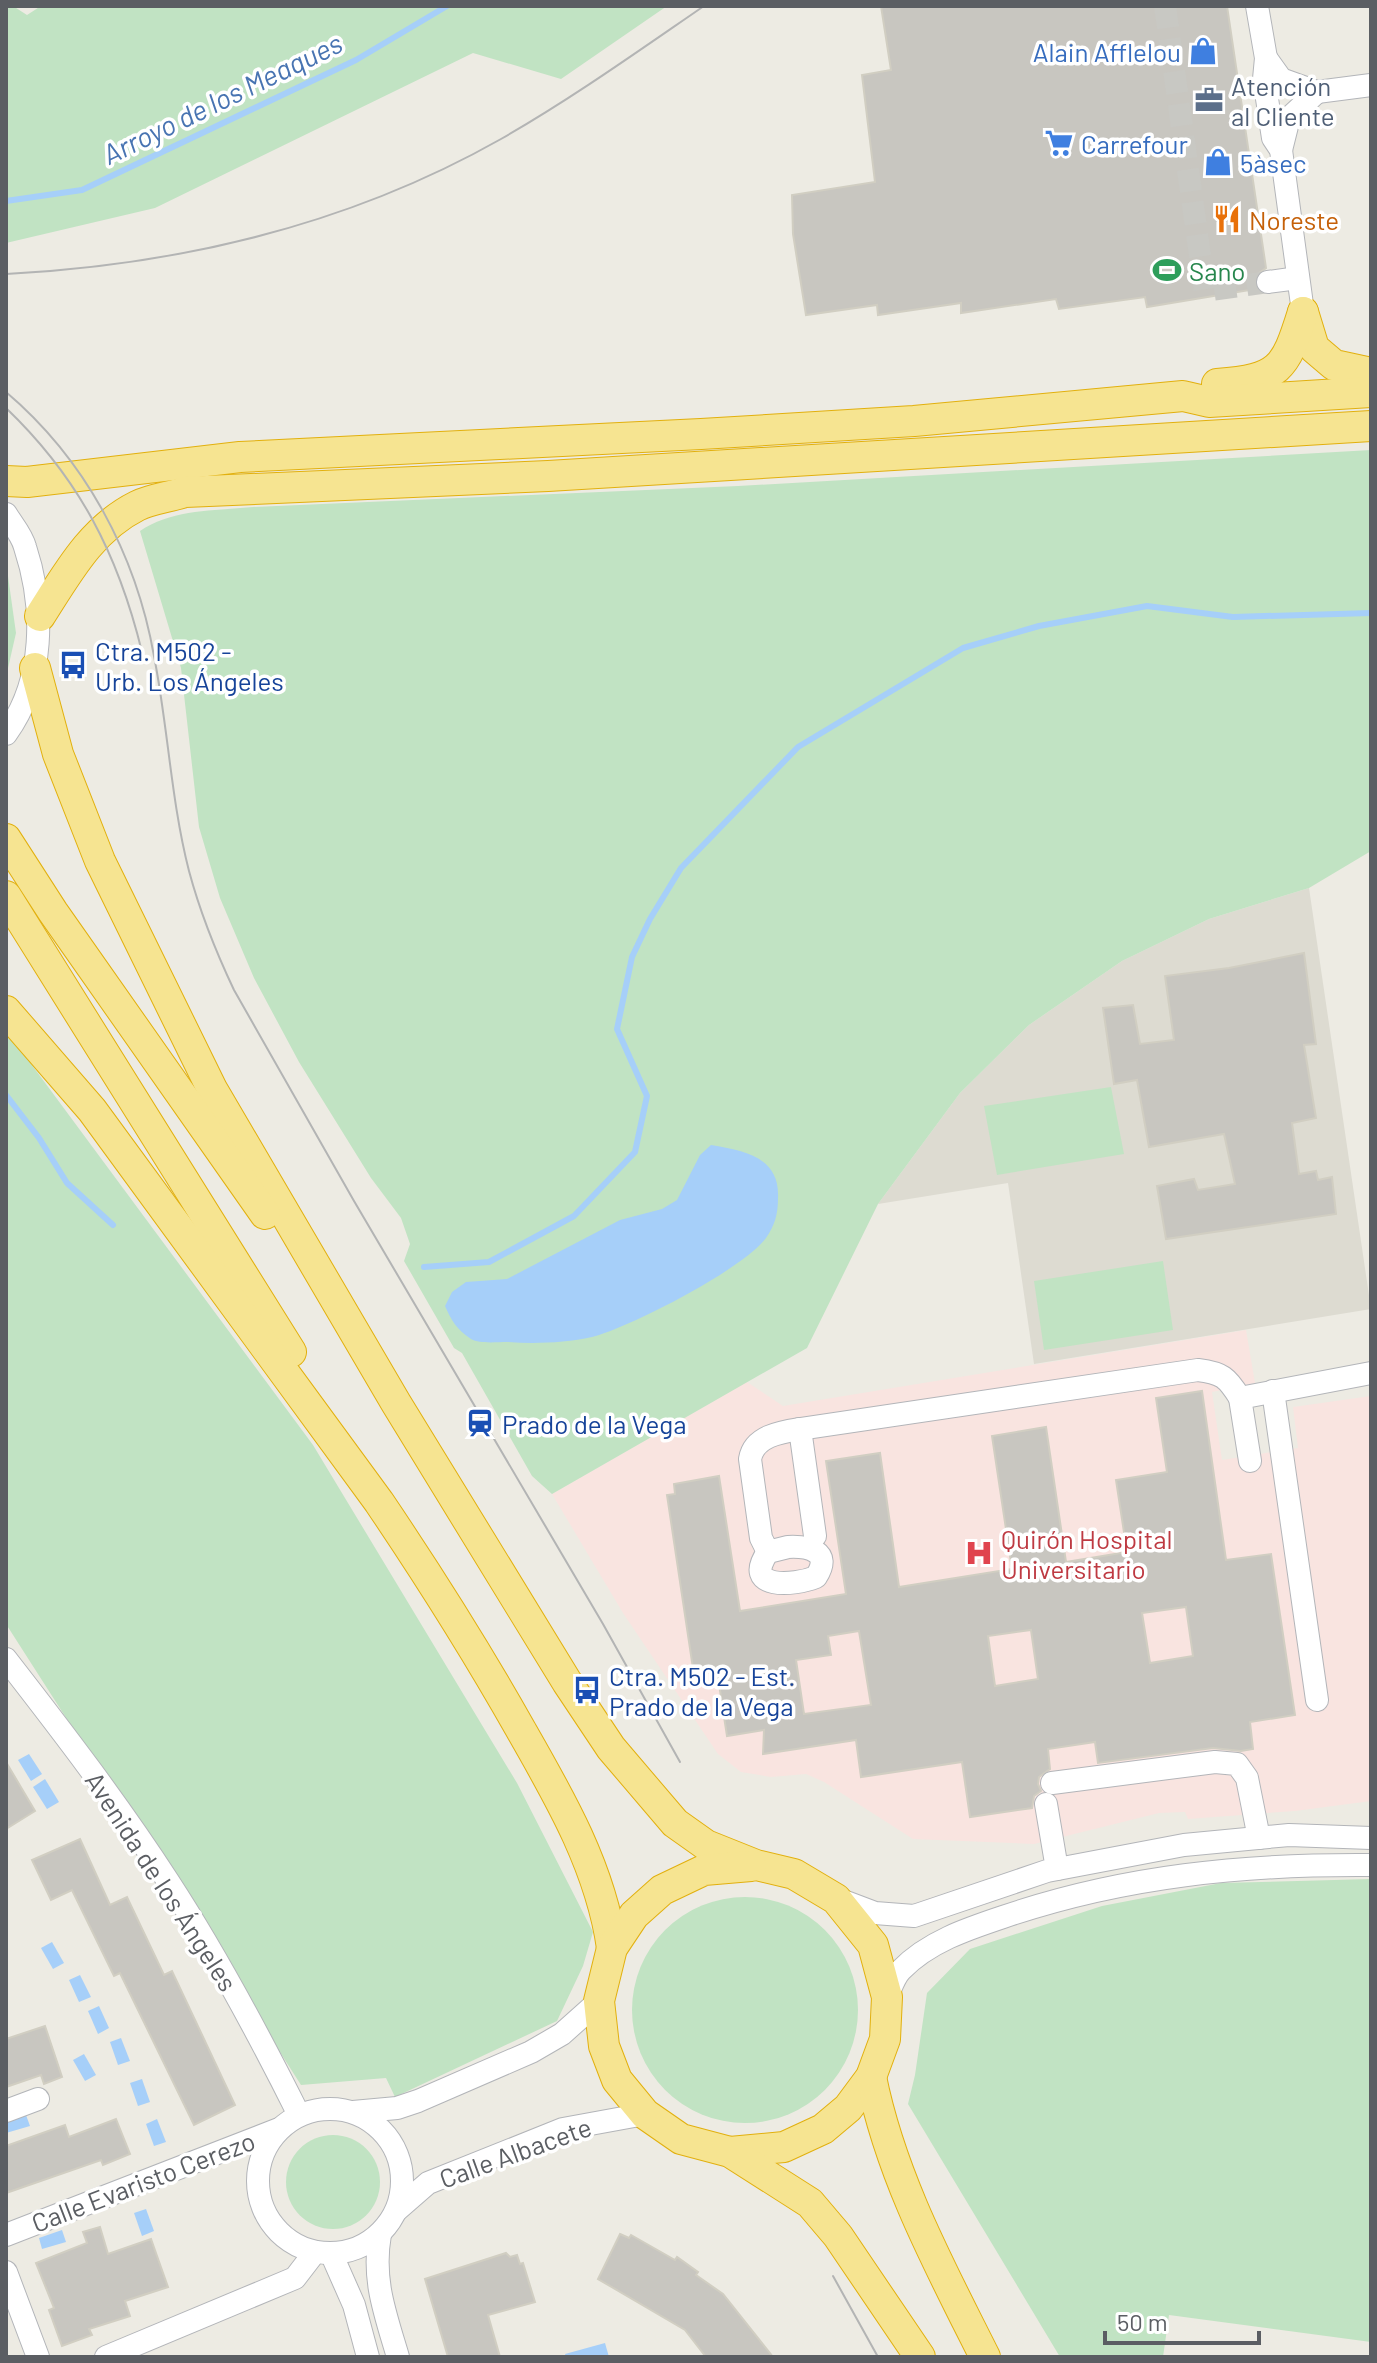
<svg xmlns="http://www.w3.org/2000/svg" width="1377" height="2363" viewBox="0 0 1377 2363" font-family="Barlow,sans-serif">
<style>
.education{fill:#dddbd1}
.medical{fill:#f9e4e0}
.green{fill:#c1e3c3}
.water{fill:#a6cff9}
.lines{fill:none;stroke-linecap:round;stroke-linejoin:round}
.stream{stroke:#a6cff9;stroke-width:6}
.building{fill:#c8c6c0;stroke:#d1cec2;stroke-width:2;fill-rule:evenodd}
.minor-tunnel{stroke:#c8c8c3;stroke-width:22;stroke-dasharray:22 11;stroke-linecap:butt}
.minor-casing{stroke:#b3b5b9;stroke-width:24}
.highway-casing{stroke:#e2b00e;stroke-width:32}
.minor{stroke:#fff;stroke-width:22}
.highway{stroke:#f6e491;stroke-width:30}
.tram{stroke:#b3b4b4;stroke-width:2}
.labels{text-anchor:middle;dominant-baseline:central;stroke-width:7;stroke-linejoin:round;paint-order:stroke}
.shop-label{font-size:26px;fill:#366cbe;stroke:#fff;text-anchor:start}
.service-label{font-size:26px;fill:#4e5e75;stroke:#fff;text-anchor:start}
.food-label{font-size:26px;fill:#c56008;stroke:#fff;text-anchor:start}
.leisure-label{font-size:26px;fill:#27864d;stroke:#fff;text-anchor:start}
.transit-label{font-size:26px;fill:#164399;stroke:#fff;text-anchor:start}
.health-label{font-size:26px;fill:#be3a42;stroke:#fff;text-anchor:start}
.street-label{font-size:26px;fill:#5b5e63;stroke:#fff}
.water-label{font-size:28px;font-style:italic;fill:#4874b2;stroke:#fff}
</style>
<rect width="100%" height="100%" fill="#edebe3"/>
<polygon class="education" points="1309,888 1371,1309 1034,1364 1008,1183 878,1204 960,1093 1029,1025 1122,961 1209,919"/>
<polygon class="medical" points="1246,1330 1255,1383 1212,1392 1222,1460 1298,1448 1293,1407 1371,1396 1371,1801 1295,1811 1188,1819 1185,1812 1159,1813 1034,1844 913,1839 824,1782 806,1774 771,1777 741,1772 718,1754 623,1613 552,1494 747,1382 783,1406"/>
<g class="green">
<polygon points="6,6 13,6 27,15 41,6 667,6 561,79 473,53 155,208 6,243"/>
<path d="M1371,450V851L1309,888L1209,919L1122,961L1029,1025L960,1093L878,1204L807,1348L552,1494L532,1476L462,1353L454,1348L404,1261L410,1244L401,1218L371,1178L299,1062L254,978L220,898L199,827L181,668L140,531C172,509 214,511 253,507L738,486Z"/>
<polygon points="6,562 16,633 6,677"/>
<polygon points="6,1030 313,1445 517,1783 593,1932 583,1966 557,2021 395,2097 386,2078 301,2085 6,1624"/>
<polygon points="1111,1087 1124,1154 997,1175 984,1106"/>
<polygon points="1163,1261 1173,1330 1044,1350 1034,1281"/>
<polygon points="1371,1879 1371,2342 1169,2315 1163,2357 1060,2357 908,2104 915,2075 927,1993 970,1949 1102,1906 1221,1883"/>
<circle cx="745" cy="2010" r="113"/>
<circle cx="333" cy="2182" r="47"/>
</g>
<g class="water">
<path d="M711,1145C745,1151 780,1157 778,1198C778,1214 775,1225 766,1238C743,1269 631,1327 592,1337C565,1343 534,1344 507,1342C496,1342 480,1344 471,1339C457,1330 451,1320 445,1306L452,1292L466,1282L507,1279L620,1220L662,1209L677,1200L700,1155Z"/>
<polygon points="29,1754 42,1774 31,1781 18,1760"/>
<polygon points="45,1779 59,1802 47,1809 33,1787"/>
<polygon points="52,1942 64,1963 53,1969 41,1948"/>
<polygon points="80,1975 91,1997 79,2002 69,1980"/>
<polygon points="99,2006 109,2028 98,2034 88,2011"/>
<polygon points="121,2038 130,2061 118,2065 110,2042"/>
<polygon points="84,2054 96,2075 85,2081 73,2060"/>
<polygon points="142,2079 150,2102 138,2106 130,2083"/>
<polygon points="26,2115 30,2126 6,2133 6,2121"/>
<polygon points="157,2119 166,2142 154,2146 146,2124"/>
<polygon points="146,2209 154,2231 142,2236 134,2213"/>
<polygon points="62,2230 66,2242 42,2249 39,2238"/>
<polygon points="605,2343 609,2357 566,2357 565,2354"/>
</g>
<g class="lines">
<g class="stream">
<polyline points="6,201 82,190 356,60 447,6"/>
<polyline points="6,1095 39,1138 67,1183 113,1225"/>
<polyline points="424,1267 489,1262 574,1216 635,1152 647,1096 617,1029 632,957 650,919 681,868 798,747 963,648 1039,626 1147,606 1233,617 1371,613"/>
</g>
</g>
<g class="building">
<polygon points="881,6 1227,6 1266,268 1255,276 1256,289 1147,307 1145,297 1059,309 1056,299 961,313 961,303 878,315 877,305 806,315 793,234 792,195 875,182 862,75 891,70"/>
<polygon points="1304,953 1316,1044 1304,1045 1316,1118 1292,1123 1299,1174 1316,1171 1318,1180 1332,1177 1336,1214 1166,1239 1157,1186 1194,1179 1198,1190 1235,1184 1224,1134 1149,1147 1137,1080 1114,1084 1103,1008 1133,1005 1140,1044 1174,1040 1165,976 1229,968"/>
<path d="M1202,1391L1226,1560L1271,1554L1295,1715L1250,1722L1253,1749L1241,1751L1213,1748L1098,1763L1095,1742L1048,1749L1050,1769L1039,1777L1038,1784L1041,1791L1034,1796L1032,1808L970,1817L962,1762L861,1777L856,1740L763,1754L764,1730L727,1736L717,1671L694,1675L667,1495L675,1494L674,1484L719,1476L740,1611L846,1594L826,1461L880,1453L899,1587L1012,1569L992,1436L1046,1427L1066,1562L1127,1552L1116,1480L1167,1472L1156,1398ZM1186,1607L1193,1656L1150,1663L1142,1613ZM1031,1630L1038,1679L995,1686L988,1636ZM859,1631L871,1705L804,1714L796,1660L831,1655L828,1636Z"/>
<polygon points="6,1762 35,1811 6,1829"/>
<polygon points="80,1839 110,1905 127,1897 164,1975 172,1971 235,2105 194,2125 120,1973 114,1976 72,1890 51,1900 32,1860"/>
<polygon points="45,2026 62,2077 44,2084 41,2075 6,2087 6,2039"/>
<polygon points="116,2119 130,2154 103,2165 101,2160 6,2193 6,2146 65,2125 69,2137"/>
<polygon points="100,2227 108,2254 151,2239 168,2287 125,2301 130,2316 89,2329 92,2335 62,2346 49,2310 54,2308 36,2263 87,2243 83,2232"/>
<polygon points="620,2234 629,2238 631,2235 675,2260 677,2257 698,2272 696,2275 723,2294 773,2357 706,2357 685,2330 598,2279"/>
<polygon points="506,2253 510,2257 517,2255 520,2264 523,2263 535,2302 488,2315 500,2357 448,2357 425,2279"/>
</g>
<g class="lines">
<polyline class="minor-tunnel" points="1165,6 1205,291 1268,282"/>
<defs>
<g id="minor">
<polyline points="1257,6 1266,58 1264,79 1273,138 1281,150 1303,312"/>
<polyline points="1266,58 1281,79 1317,92 1371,85"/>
<polyline points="1281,150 1289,118 1317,92"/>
<polyline points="1268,282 1298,278"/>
<path d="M6,514C12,524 22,535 25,547C45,608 45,680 6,734"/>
<polyline points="1273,1391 1317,1700"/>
<polyline points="800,1429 815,1536"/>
<polyline points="1250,1461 1240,1398 1371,1373"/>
<path d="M788,1547C808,1546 833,1551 816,1577C794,1586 741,1590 768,1552Z"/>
<path d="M768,1552L761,1538L750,1459C754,1436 781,1432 800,1429L1198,1370C1222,1373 1227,1377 1240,1398"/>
<path d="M6,1659C62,1731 118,1804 168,1881C217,1956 259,2035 299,2115"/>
<polyline points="1052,1783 1215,1762 1237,1764 1247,1778 1259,1838"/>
<polyline points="1046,1804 1057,1869"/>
<polyline points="838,1899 875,1913 914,1916 1047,1871 1184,1845 1289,1835 1371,1838"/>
<path d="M887,1997C891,1988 894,1977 901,1970C928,1942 967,1929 1003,1917C1123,1876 1245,1864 1371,1865"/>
<circle cx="330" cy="2181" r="72"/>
<polyline points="6,2111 38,2099"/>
<polyline points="353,2112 397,2108 418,2101 531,2052 562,2034 599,2001"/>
<polyline points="397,2210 428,2183 563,2129 645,2114"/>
<path d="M380,2234C372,2280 385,2313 398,2357"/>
<polyline points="6,2235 279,2129"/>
<polyline points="331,2253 354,2305 368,2357"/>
<polyline points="6,2272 38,2357"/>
<polyline points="106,2357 295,2278 315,2252"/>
</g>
<g id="highway">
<polyline points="1303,312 1314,348 1334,365 1371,373"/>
<path d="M1217,384C1279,379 1285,370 1303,312"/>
<polyline points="6,481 27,482 240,457 701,434 914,421 1183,396 1209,402 1371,392"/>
<path d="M40,616C67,574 91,529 137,506C151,499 170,497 185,492L548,476L1371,426"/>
<polyline points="35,668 58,754 100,861 212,1089 396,1403 567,1682 611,1748 675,1823 706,1845 756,1865 794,1874 836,1899 873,1945 887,1997 885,2039 871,2077 848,2108 823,2129 784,2147 730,2152"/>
<polyline points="6,839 53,912 265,1214"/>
<polyline points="6,896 291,1352"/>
<path d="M6,1011L92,1110L379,1502C429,1576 477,1652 521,1730C560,1798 601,1869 612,1948"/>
<polyline points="751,1866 704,1870 662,1890 634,1915 612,1948 599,2001 604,2046 617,2080 645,2114 681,2139 730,2152 810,2203 838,2236 920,2357"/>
<path d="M871,2077C891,2177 940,2267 985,2357"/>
</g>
</defs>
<use href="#minor" class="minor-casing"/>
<use href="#highway" class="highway-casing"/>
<use href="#minor" class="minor"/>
<use href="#highway" class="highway"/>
<g class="tram">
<path d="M6,274C179,265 349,225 501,139C571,99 637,52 704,6"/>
<path d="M6,392C85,459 136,554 154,656C168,727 171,801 189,871C200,912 216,952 234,990L354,1201L603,1624L680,1762"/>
<path d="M6,408C79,478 118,554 142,652"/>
<polyline points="833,2276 878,2357"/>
</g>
</g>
<defs>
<symbol id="shop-bare" viewBox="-9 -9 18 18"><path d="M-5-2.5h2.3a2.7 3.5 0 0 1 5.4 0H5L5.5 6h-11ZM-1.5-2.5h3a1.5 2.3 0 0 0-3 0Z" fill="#3f7fe0" stroke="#fff" stroke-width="2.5" paint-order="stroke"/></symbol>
<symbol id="office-bare" viewBox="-9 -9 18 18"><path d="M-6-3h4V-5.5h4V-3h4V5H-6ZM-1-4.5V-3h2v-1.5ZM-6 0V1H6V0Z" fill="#5c6f8a" stroke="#fff" stroke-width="2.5" paint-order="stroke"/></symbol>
<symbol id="supermarket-bare" viewBox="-9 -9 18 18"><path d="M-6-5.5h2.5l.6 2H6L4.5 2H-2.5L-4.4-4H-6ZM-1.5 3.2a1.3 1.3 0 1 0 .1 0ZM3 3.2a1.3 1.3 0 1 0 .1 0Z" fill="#3f7fe0" stroke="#fff" stroke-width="2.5" paint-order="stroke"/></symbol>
<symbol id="restaurant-bare" viewBox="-9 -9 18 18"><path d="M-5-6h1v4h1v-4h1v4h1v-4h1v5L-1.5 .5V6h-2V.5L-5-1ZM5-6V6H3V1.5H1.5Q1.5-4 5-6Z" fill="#e8710a" stroke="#fff" stroke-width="2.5" paint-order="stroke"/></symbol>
<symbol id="stadium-bare" viewBox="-9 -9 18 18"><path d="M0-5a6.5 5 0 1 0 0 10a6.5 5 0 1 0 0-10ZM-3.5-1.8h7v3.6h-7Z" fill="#2e9e5b" stroke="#fff" stroke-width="2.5" paint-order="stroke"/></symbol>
<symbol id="bus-bare" viewBox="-9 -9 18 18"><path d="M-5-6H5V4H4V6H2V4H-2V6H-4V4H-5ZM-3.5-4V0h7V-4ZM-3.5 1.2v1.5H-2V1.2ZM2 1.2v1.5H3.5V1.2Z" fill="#1a4fb4" stroke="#fff" stroke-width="2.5" paint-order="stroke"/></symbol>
<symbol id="station-bare" viewBox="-9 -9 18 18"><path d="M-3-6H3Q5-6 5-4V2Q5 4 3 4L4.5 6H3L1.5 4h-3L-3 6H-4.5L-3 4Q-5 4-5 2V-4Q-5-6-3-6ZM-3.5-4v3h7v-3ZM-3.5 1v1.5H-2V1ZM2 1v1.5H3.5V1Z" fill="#1a4fb4" stroke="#fff" stroke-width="2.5" paint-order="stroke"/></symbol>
<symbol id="hospital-bare" viewBox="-9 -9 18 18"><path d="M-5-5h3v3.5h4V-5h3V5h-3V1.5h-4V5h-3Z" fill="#e0444e" stroke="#fff" stroke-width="2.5" paint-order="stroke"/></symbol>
</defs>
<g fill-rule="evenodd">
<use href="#shop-bare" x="1183" y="31" width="40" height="40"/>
<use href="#office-bare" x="1189" y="80" width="40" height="40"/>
<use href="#supermarket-bare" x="1039" y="123" width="40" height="40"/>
<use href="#shop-bare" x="1198" y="142" width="40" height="40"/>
<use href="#restaurant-bare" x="1207" y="199" width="40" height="40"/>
<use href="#stadium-bare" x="1147" y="250" width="40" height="40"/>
<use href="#bus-bare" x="53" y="645" width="40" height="40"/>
<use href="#station-bare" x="460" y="1403" width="40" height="40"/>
<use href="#hospital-bare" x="959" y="1533" width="40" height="40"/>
<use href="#bus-bare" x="567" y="1670" width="40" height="40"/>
</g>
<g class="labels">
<g class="shop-label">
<text x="1181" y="51" text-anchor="end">Alain Afflelou</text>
<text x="1081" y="143">Carrefour</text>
<text x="1240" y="162">5àsec</text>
</g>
<g class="service-label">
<text x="1231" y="85">Atención<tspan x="1231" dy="30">al Cliente</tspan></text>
</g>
<g class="food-label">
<text x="1249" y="219">Noreste</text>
</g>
<g class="leisure-label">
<text x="1189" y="270">Sano</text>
</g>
<g class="transit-label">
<text x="95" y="650">Ctra. M502 -<tspan x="95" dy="30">Urb. Los Ángeles</tspan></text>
<text x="502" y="1423">Prado de la Vega</text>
<text x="609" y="1675">Ctra. M502 - Est.<tspan x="609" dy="30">Prado de la Vega</tspan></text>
</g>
<g class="health-label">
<text x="1001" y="1538">Quirón Hospital<tspan x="1001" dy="30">Universitario</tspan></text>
</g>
<g class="street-label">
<text transform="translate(162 1881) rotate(57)">Avenida de los Ángeles</text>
<text transform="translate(515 2152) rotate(-20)">Calle Albacete</text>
<text transform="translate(143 2181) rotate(-21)">Calle Evaristo Cerezo</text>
</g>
<g class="water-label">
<text transform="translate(222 98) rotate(-26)">Arroyo de los Meaques</text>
</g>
</g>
<rect width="1377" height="2363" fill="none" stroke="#5b5e63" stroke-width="16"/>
<path d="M1105 2331v12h154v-12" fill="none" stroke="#5b5e63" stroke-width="4"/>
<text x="1117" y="2331" font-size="24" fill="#5b5e63" stroke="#ffffff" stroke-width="6" paint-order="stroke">50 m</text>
</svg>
